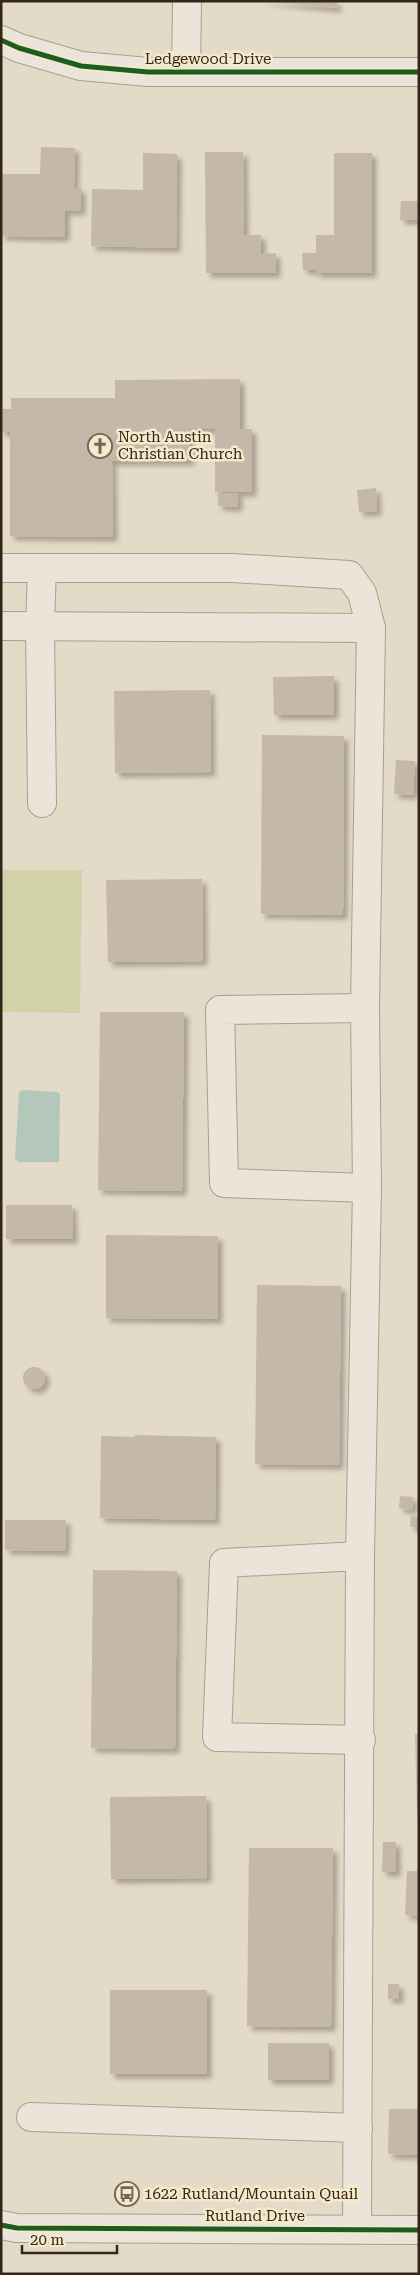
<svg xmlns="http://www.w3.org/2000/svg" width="420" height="2275" viewBox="0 0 420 2275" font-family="'Roboto Serif',serif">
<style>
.green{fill:#d2d2a8}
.water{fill:#b4c7bb}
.building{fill:#c6b8a8;filter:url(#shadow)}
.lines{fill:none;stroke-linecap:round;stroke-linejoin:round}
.minor-casing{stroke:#a79f91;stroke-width:30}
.minor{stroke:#ebe5d9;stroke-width:28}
.cycleway-casing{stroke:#f6e9cb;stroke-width:8}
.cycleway{stroke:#1b5e20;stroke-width:5}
.labels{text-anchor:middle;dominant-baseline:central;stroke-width:5;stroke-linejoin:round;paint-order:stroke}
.street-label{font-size:15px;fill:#34271a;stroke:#f6e9cb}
.poi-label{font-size:15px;fill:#34271a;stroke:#f6e9cb;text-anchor:start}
</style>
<defs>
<filter id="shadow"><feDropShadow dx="4.5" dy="4.5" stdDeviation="2.5" flood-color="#0004"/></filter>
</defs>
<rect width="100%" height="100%" fill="#e3dac7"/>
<polygon class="green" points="1,870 82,870 80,1013 1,1012"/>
<polygon class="water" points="22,1090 57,1092 60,1094 59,1162 19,1162 15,1159 19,1093"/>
<g class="building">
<polygon points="259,1 337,1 337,8"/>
<polygon points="41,147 75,148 74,188 81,188 81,211 65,210 65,237 1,236 1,174 40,174"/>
<polygon points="205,152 243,152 244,235 261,235 261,254 276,253 276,273 206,273"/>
<polygon points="143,153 177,154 176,248 91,246 92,189 143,190"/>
<polygon points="334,153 372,153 372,273 316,273 316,270 303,270 302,253 316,253 316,235 334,235"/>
<polygon points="401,201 419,201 419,220 400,220"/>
<polygon points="240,379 240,429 252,429 252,492 215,492 215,429 190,429 190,461 112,461 113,537 10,536 10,432 1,432 1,409 11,409 11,398 115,398 115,380"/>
<polygon points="376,488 377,511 359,512 357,490"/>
<polygon points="218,493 238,493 238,507 218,506"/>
<polygon points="334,676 334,715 274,715 273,677"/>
<polygon points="210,690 211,772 115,773 114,691"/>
<polygon points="262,735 344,736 343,915 261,914"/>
<polygon points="396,760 415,761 413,795 394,794"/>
<polygon points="202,879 203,961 108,962 106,880"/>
<polygon points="100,1012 184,1012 182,1191 98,1190"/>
<polygon points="6,1205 72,1205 73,1239 6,1239"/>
<polygon points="106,1235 218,1236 218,1319 106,1318"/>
<polygon points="257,1285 341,1286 339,1465 255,1464"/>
<circle cx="34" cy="1378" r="11"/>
<polygon points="135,1435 216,1437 215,1520 100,1518 101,1436 135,1437"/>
<polygon points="400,1496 413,1497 412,1510 399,1508"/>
<polygon points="411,1516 419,1517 419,1527 410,1527"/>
<polygon points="5,1520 66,1520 65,1551 5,1550"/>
<polygon points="93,1570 177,1571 175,1749 91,1748"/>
<polygon points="415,1734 419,1734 419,1814 417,1814"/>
<polygon points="206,1796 207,1878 111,1879 110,1797"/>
<polygon points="383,1842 396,1842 396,1872 382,1872"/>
<polygon points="249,1848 333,1848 331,2027 247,2026"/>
<polygon points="407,1871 419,1871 419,1916 405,1915"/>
<rect x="388" y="1984" width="11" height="15"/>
<rect x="110" y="1990" width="97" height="84"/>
<rect x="268" y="2043" width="61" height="37"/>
<polygon points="389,2109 419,2109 419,2155 388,2154"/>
</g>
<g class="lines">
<defs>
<g id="minor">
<polyline points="1,40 19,48 81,66 148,72 419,72"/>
<polyline points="186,71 187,1"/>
<polyline points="1,568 232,568 349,575 362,593 371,628"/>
<polyline points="42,568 40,627 42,803"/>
<polyline points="1,626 371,628 365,1008 367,1188 360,1556 357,2229"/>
<polyline points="365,1008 220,1010 224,1183 367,1188"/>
<polyline points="360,1556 224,1563 217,1737 361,1740"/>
<polyline points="31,2117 358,2128"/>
<polyline points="1,2225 17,2228 419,2230"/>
</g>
</defs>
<use href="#minor" class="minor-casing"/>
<use href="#minor" class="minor"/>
<defs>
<g id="cycleway">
<polyline points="1,40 19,48 81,66 148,72 419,72"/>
<polyline points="1,2225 17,2228 419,2230"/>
</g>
</defs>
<use href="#cycleway" class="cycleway-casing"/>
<use href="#cycleway" class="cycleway"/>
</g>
<defs>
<symbol id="church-ring" viewBox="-11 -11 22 22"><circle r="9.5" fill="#f6e9cb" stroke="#716657" stroke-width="1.5"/><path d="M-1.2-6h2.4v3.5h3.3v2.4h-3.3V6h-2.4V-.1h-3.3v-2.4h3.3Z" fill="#716657"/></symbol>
<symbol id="bus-ring" viewBox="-11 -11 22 22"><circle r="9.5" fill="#f6e9cb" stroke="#716657" stroke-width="1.5"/><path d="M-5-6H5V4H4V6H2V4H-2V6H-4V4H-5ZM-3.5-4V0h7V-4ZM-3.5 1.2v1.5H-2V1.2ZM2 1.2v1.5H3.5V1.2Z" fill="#716657"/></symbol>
</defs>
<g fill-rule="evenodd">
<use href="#church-ring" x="86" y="432" width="28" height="28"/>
<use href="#bus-ring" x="113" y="2180" width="28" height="28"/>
</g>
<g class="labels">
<g class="street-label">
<text x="208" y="59">Ledgewood Drive</text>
<text x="255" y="2216">Rutland Drive</text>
</g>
<g class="poi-label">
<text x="118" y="437">North Austin<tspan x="118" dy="17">Christian Church</tspan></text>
<text x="144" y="2194">1622 Rutland/Mountain Quail</text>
</g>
</g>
<rect width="420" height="2275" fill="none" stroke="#34271a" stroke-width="5"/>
<path d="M22 2245v8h95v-8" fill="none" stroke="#34271a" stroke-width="2.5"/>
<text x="30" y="2245" font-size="15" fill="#34271a" stroke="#f6e9cb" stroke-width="4" paint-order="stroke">20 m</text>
</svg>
